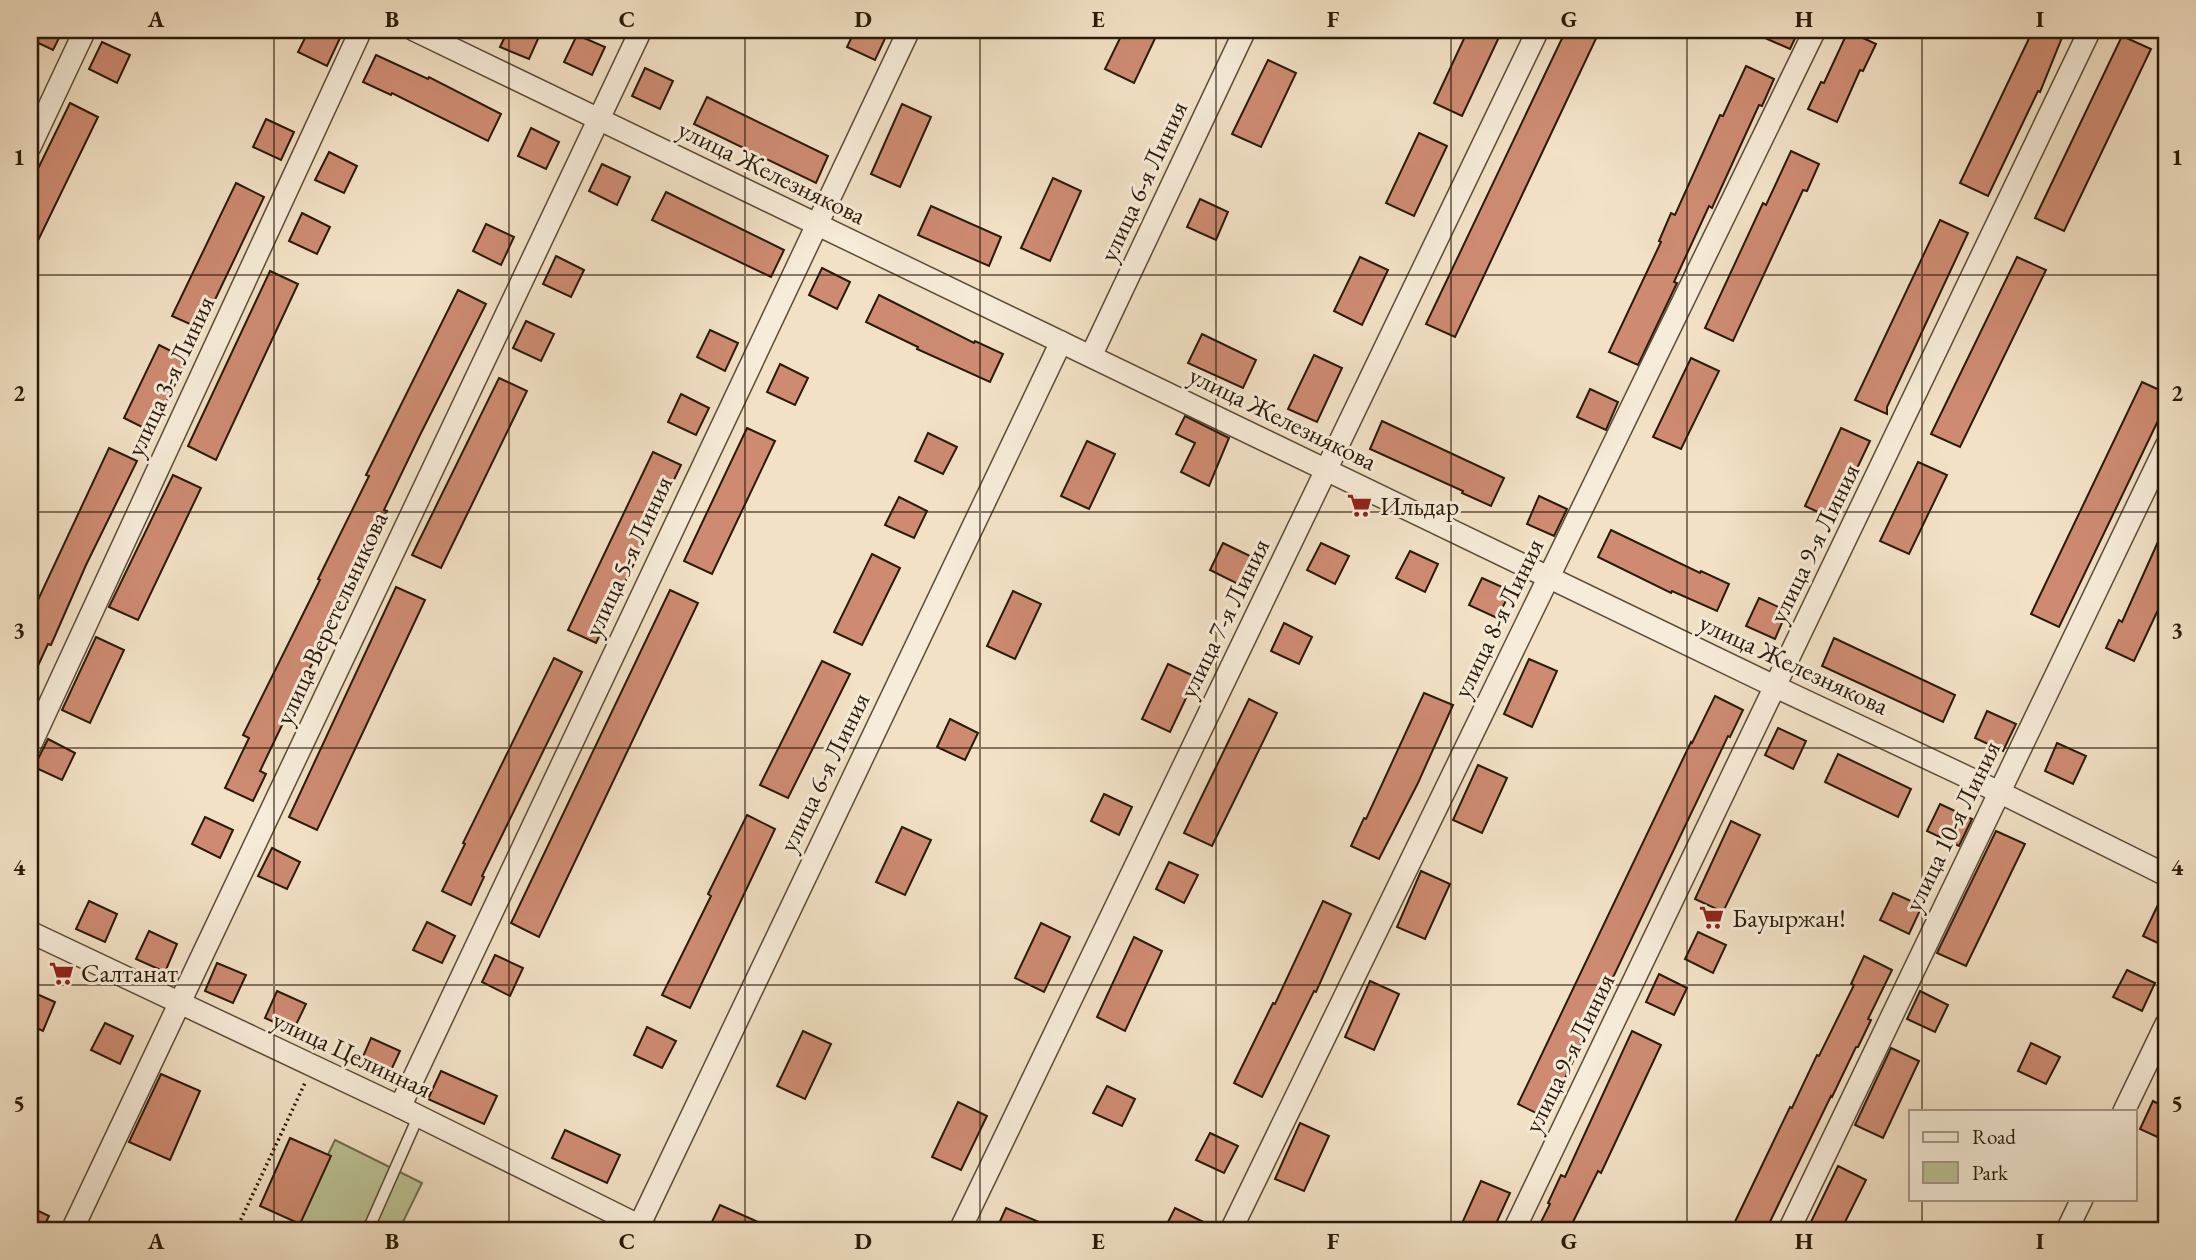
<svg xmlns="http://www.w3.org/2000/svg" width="2196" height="1260" viewBox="0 0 2196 1260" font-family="'EB Garamond',serif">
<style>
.green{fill:#bbc294;stroke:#726e4e;stroke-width:2}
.building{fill:#ce8b72;stroke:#2a1a08;stroke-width:2}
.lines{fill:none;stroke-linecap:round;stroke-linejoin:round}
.service-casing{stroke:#5c4c37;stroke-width:13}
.minor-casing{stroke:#5c4c37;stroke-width:24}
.path{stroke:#2a1a08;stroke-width:3.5;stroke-dasharray:2 3.5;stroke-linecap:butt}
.service{stroke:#f7ecd9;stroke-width:10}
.minor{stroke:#f7ecd9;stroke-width:21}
.grid{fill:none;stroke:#2a1a08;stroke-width:2;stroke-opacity:0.55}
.labels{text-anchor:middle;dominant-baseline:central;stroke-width:6;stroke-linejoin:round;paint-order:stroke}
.street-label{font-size:26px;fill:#2a1a08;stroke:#f7ecd9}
.poi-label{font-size:26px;fill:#2a1a08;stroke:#f7ecd9;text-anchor:start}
.neatline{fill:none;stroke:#2a1a08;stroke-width:2.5}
.grid-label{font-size:23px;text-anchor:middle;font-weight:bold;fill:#2a1a08}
</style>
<rect width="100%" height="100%" fill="#f2e1c5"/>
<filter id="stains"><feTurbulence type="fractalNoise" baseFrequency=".00286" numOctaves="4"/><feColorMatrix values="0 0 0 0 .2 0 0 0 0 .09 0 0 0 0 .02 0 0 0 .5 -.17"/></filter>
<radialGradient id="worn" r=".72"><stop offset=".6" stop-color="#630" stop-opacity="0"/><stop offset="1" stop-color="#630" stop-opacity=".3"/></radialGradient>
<polygon class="green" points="335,1140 422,1183 399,1230 291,1230"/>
<g class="building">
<polygon points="30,30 63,30 53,50 30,39"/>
<polygon points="309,30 342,30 338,38 340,38 327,66 298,52"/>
<polygon points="508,30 542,30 529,59 500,47"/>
<polygon points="855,30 889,30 875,60 847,47"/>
<polygon points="1124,30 1159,30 1134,83 1105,69"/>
<polygon points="1468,30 1488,30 1500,35 1462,116 1434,103"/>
<polygon points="1566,30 1600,30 1455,337 1426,324"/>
<polygon points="1747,30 1799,30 1790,49"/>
<polygon points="2033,30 2065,30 2040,92 2038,91 1988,196 1960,183"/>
<polygon points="1848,31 1876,44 1863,71 1860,70 1837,122 1808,109 1821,82 1824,83"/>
<polygon points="577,35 605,47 592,75 564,62"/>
<polygon points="2122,36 2151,49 2064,231 2035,218"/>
<polygon points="102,42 130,55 117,83 89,69"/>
<polygon points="376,55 428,79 429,77 501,114 488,141 392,93 391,95 363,82"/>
<polygon points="1268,60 1296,73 1261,147 1232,134"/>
<polygon points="1746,66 1774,79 1762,106 1759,105 1712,208 1709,206 1674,282 1677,283 1638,365 1609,352 1661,242 1659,241 1671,213 1675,215 1720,115 1723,116"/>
<polygon points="645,68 673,81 660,109 632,96"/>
<polygon points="707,97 828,156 816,183 694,124"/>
<polygon points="70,103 98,117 30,257 30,185"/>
<polygon points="902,104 931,117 900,187 871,174"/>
<polygon points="266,119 294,132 281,160 253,147"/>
<polygon points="531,128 559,142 546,169 518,156"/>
<polygon points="1419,133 1447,146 1414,216 1386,203"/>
<polygon points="1791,151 1819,164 1807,191 1803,190 1733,341 1705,328 1763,203 1766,205"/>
<polygon points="329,152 357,166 344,193 315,180"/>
<polygon points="602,164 630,177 617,205 589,191"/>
<polygon points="1053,178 1081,191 1050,261 1021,248"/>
<polygon points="236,183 264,197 201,329 172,316"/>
<polygon points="666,192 784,250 771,277 652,220"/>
<polygon points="1200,199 1228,212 1216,240 1187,227"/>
<polygon points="931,206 1001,237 989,266 918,235"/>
<polygon points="302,213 330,227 317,254 289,241"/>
<polygon points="1940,220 1968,233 1887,407 1887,414 1855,400"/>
<polygon points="486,224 514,237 501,265 473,251"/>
<polygon points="556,256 584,270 571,297 543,284"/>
<polygon points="1360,257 1388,270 1362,325 1334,311"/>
<polygon points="2017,257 2046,270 1960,447 1931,434"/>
<polygon points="822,268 850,282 837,309 809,295"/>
<polygon points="270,271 298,284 216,460 188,446"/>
<polygon points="458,290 486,304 420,435 384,510 387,511 284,721 260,771 266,774 253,801 225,788 249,738 243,735 320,580 318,579 369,476 366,475 380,447"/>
<polygon points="879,295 974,343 975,341 1003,354 990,382 917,349 918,347 866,322"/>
<polygon points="526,321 554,334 541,361 513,348"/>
<polygon points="710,330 738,343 725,371 697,357"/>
<polygon points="1202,334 1256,360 1243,388 1188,363"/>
<polygon points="159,345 187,359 152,432 124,418"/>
<polygon points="1314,355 1342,368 1317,422 1288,409"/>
<polygon points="1691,358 1719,371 1681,449 1653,437"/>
<polygon points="780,364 808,378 795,405 767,392"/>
<polygon points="499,378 527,391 441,568 412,555"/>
<polygon points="2142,382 2166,393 2166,404 2059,627 2031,614"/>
<polygon points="1590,389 1618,402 1606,430 1577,417"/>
<polygon points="681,394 709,408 696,435 668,422"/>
<polygon points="1185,416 1229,438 1209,486 1181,472 1195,443 1176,434"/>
<polygon points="1382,421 1504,478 1491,506 1462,493 1463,491 1370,449"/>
<polygon points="747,428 775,441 712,574 684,561"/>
<polygon points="1841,428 1870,441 1833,519 1805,506"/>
<polygon points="928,433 957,447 943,474 915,461"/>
<polygon points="1087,441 1115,454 1089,509 1061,496"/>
<polygon points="109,448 137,461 86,565 51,645 48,644 30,683 30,617"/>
<polygon points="653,452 681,465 596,643 568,630"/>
<polygon points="1918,462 1947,475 1909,554 1880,541"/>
<polygon points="173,475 201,488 138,620 109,607"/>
<polygon points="1539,496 1567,509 1554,536 1527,524"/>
<polygon points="899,497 927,511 914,538 885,525"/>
<polygon points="2166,524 2166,600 2160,613 2157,612 2134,661 2106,648 2119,620 2122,622"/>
<polygon points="1611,530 1700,573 1701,571 1729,584 1717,611 1672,591 1671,593 1598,557"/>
<polygon points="1223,543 1252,557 1238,584 1210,570"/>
<polygon points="1321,543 1349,556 1335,584 1307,570"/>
<polygon points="1410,551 1438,564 1425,592 1396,578"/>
<polygon points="872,554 900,568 862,645 834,632"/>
<polygon points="1482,578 1511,591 1497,618 1469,605"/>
<polygon points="396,587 425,600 317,830 289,817"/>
<polygon points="670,590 698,603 539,937 511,923"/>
<polygon points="1013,591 1041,604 1015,659 987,646"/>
<polygon points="1759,598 1787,611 1775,639 1746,626"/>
<polygon points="1284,623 1312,637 1299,664 1271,651"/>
<polygon points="96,637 124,650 90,723 62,710"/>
<polygon points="1834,638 1955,695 1943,722 1822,666"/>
<polygon points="554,658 582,672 482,876 484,877 471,905 442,891 465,844 463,843"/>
<polygon points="1529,659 1557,671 1532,727 1504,714"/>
<polygon points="822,661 850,674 788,798 760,785"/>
<polygon points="1168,664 1196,677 1170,732 1142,719"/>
<polygon points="1424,693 1453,705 1418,783 1379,859 1351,846 1364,818 1366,819"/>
<polygon points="1715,696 1743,710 1730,737 1728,736 1546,1118 1518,1104 1691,742 1692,743"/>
<polygon points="1249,699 1277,713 1212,846 1184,833"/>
<polygon points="1987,711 2016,724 2003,751 1975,738"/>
<polygon points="950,719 978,733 965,760 937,747"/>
<polygon points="1778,728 1806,741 1793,769 1765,755"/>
<polygon points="48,739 75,753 62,780 34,767"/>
<polygon points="2057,743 2086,756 2073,784 2045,771"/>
<polygon points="1838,754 1911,789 1898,817 1825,782"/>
<polygon points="1478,765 1507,778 1482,833 1453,820"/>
<polygon points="1104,794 1132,807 1119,835 1091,821"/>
<polygon points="1940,804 1972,819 1959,846 1927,831"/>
<polygon points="747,815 775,829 690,1008 662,995 711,896 708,894"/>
<polygon points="205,817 233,830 220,858 192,844"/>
<polygon points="1731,821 1760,835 1723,912 1695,899"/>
<polygon points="902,827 931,840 905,895 876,882"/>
<polygon points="1996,831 2025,844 1966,966 1937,953"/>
<polygon points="272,848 300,862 287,889 258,876"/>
<polygon points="1169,862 1198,875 1184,903 1156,889"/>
<polygon points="1421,871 1450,884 1425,939 1397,927"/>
<polygon points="2166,888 2166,947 2143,936"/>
<polygon points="1893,893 1922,906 1909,934 1880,920"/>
<polygon points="89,901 117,914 105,942 76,929"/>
<polygon points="1323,901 1351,914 1316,992 1314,991 1262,1097 1234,1083 1273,1003 1275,1004"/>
<polygon points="427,922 455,936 442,963 413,950"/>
<polygon points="1041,923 1070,937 1044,992 1015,978"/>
<polygon points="149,931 177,944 165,972 136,959"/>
<polygon points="1698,932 1726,945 1713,973 1685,959"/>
<polygon points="1134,937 1162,951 1125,1031 1097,1017"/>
<polygon points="495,955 523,968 510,996 482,982"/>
<polygon points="1864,956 1892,970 1868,1019 1871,1020 1858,1047 1856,1047 1832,1097 1831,1096 1766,1230 1731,1230 1790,1107 1792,1108 1817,1055 1819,1056 1854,985 1851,984"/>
<polygon points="217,963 246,975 233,1003 205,991"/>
<polygon points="2127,970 2155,983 2142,1011 2113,997"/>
<polygon points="1659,974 1687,988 1674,1015 1646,1002"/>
<polygon points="1370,981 1399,994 1374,1050 1345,1037"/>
<polygon points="30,991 55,1002 43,1031 30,1025"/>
<polygon points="277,991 306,1004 293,1031 265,1018"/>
<polygon points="1920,991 1948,1005 1935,1032 1907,1019"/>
<polygon points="105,1023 133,1036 120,1064 91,1050"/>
<polygon points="647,1027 676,1041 662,1068 634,1055"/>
<polygon points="803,1031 831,1044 805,1099 777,1086"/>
<polygon points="1632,1031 1661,1045 1601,1173 1598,1171 1569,1230 1537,1230 1550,1204 1548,1203 1561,1175 1565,1177"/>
<polygon points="371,1038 400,1051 387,1079 359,1066"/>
<polygon points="2031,1043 2060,1057 2046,1084 2018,1071"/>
<polygon points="1891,1048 1919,1061 1883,1138 1855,1125"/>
<polygon points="441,1071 497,1096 484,1124 428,1099"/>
<polygon points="161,1074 200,1091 170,1160 129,1142"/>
<polygon points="1107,1086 1135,1099 1122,1126 1093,1113"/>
<polygon points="2153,1101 2166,1108 2166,1141 2140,1129"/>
<polygon points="958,1102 987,1116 961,1170 932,1157"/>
<polygon points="1300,1123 1329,1136 1304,1191 1275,1179"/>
<polygon points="565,1130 620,1155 607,1183 552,1158"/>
<polygon points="1210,1133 1238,1146 1224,1173 1196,1160"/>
<polygon points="290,1138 331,1156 300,1224 260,1206"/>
<polygon points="1838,1166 1866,1180 1841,1230 1807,1230"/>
<polygon points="1481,1181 1510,1193 1493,1230 1459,1230"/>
<polygon points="720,1205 776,1230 708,1230"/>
<polygon points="30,1207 49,1216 42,1230 30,1230"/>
<polygon points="1006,1208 1058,1230 996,1230"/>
<polygon points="1175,1208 1218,1229 1218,1230 1164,1230"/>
</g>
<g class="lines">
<defs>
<polyline id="service" points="368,1230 418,1117"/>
<g id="minor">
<polyline points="414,30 1776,687 1999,792 2166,875"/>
<polyline points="30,147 85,30"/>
<polyline points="1091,356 1245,30"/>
<polyline points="30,746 361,30"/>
<polyline points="30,932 400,1107 648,1230"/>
<polyline points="400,1107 909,30"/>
<polyline points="2124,1111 2166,1024"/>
<polyline points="639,1226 1061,342"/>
<polyline points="72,1230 641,30"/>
<polyline points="960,1230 1538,30"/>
<polyline points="1231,1230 1815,30"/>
<polyline points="1514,1230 2090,30"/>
<polyline points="1789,1230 2166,446"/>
<polyline points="2067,1230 2082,1199"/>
</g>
</defs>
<use href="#service" class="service-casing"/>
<use href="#minor" class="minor-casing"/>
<polyline class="path" points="236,1230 305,1083"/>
<use href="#service" class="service"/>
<use href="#minor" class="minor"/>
</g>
<path class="grid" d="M274,30V1230M509,30V1230M745,30V1230M980,30V1230M1216,30V1230M1451,30V1230M1687,30V1230M1922,30V1111M30,275H2166M30,512H2166M30,748H2166M30,985H2166M1922,1199V1230"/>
<defs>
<symbol id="supermarket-bare" viewBox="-9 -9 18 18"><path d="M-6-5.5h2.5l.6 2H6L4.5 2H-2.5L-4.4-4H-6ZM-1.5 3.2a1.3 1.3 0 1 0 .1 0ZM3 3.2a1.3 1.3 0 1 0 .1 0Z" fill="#8f2418" stroke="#f7ecd9" stroke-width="2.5" paint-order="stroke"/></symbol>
</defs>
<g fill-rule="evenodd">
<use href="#supermarket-bare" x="1342" y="488" width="35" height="35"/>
<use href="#supermarket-bare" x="1694" y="900" width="35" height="35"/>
<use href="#supermarket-bare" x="44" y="956" width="35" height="35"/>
</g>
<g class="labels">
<g class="street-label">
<text transform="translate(772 172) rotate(26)">улица Железнякова</text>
<text transform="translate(1143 181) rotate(-65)">улица 6-я Линия</text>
<text transform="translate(170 376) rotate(-65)">улица 3-я Линия</text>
<text transform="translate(1283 418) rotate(26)">улица Железнякова</text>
<text transform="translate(1814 543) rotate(-64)">улица 9-я Линия</text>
<text transform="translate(628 556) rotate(-65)">улица 5-я Линия</text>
<text transform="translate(331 618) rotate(-65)">улица Веретельникова</text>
<text transform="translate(1224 618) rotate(-64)">улица 7-я Линия</text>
<text transform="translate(1498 618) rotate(-64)">улица 8-я Линия</text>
<text transform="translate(1794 664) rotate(25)">улица Железнякова</text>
<text transform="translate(824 772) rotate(-64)">улица 6-я Линия</text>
<text transform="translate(1952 826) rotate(-64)">улица 10-я Линия</text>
<text transform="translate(1569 1053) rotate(-64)">улица 9-я Линия</text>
<text transform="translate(352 1054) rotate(25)">улица Целинная</text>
</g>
<g class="poi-label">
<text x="1380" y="506">Ильдар</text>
<text x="1732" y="918">Бауыржан!</text>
<text x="81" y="973">Салтанат</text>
</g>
</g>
<rect width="2196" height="1260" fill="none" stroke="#f2e1c5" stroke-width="77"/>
<rect x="1909" y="1110" width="228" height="91" fill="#f7ecd9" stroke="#a59885" stroke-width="2"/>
<rect x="1923" y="1132" width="35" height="10" fill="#f7ecd9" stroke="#a59885" stroke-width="2"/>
<text x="1972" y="1144" font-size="21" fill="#2a1a08">Road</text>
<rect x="1923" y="1162" width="35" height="21" fill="#bbc294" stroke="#a59885" stroke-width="2"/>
<text x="1972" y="1180" font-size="21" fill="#2a1a08">Park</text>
<rect x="38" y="38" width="2120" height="1184" class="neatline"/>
<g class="grid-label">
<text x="156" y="27">A</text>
<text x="392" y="27">B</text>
<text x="627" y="27">C</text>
<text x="863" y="27">D</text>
<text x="1098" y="27">E</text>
<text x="1333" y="27">F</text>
<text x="1569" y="27">G</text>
<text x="1804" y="27">H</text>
<text x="2040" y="27">I</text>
<text x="19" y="165">1</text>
<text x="2177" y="165">1</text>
<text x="19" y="401">2</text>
<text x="2177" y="401">2</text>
<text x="19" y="638">3</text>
<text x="2177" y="638">3</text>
<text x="19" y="875">4</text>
<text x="2177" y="875">4</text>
<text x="19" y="1111">5</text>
<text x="2177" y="1111">5</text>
<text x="156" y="1249">A</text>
<text x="392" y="1249">B</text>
<text x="627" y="1249">C</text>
<text x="863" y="1249">D</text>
<text x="1098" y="1249">E</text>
<text x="1333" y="1249">F</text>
<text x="1569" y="1249">G</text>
<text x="1804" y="1249">H</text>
<text x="2040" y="1249">I</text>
</g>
<rect width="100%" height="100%" filter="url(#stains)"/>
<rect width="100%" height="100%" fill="url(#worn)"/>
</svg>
